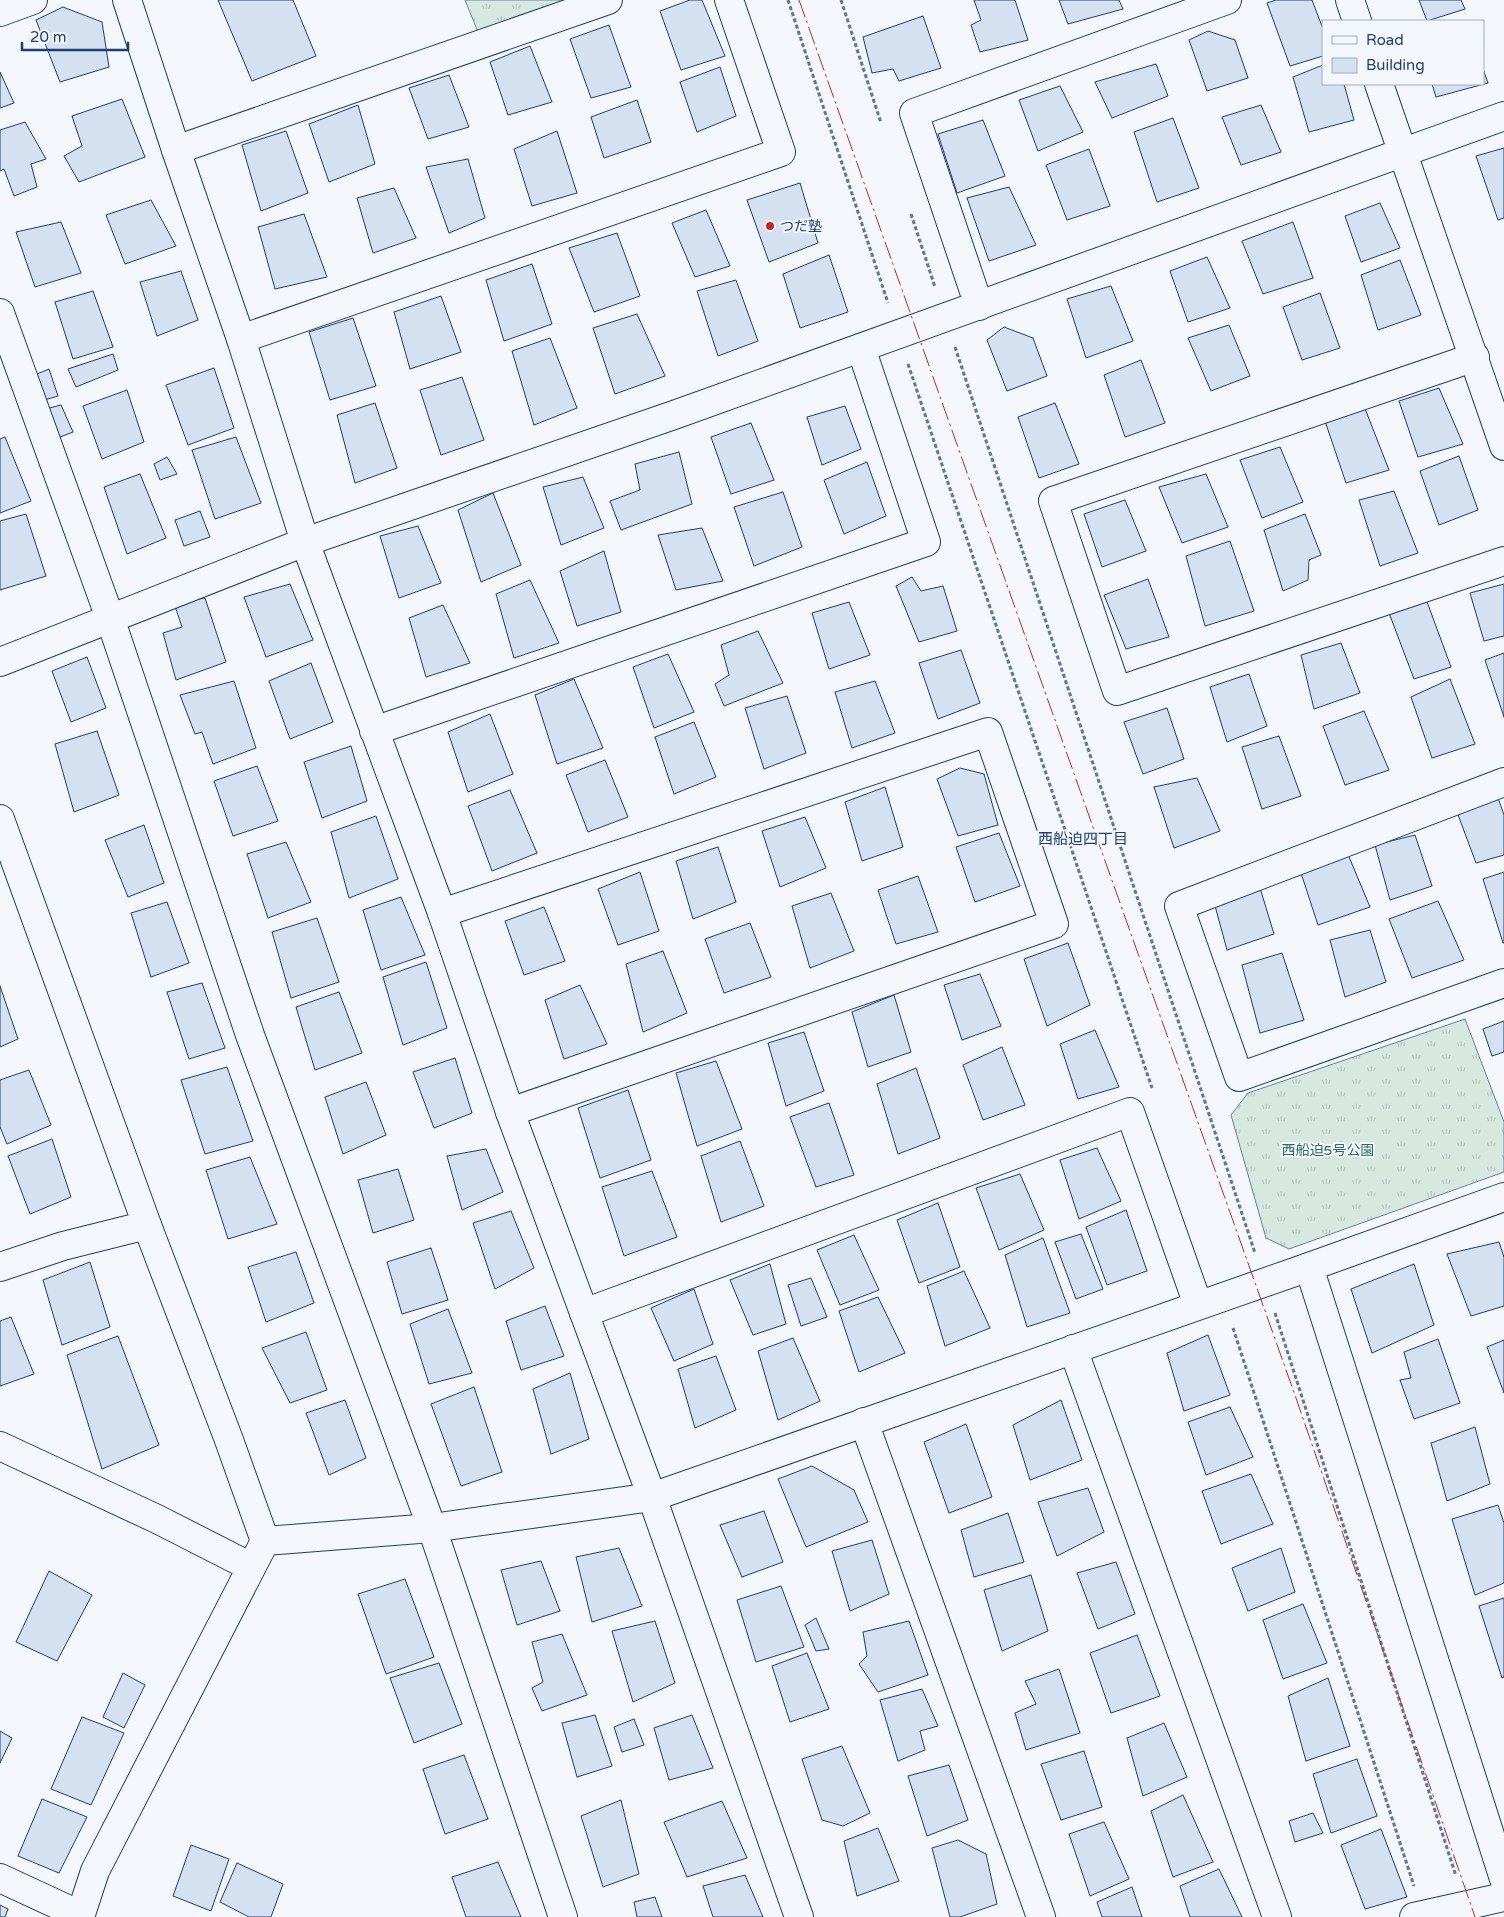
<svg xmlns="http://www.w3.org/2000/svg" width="1504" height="1917" viewBox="0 0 1504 1917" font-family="'Varela Round','Noto Sans JP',sans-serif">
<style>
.grass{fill:url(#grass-tufts);stroke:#687fa3}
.building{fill:#d5e0f0;stroke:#1d3f73}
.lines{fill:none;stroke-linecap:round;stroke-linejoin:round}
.minor-casing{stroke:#1d3f73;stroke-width:30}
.path{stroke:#5e769c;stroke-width:3;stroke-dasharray:4 2.5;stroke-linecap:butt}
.minor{stroke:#f4f7fb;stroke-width:28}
.power{stroke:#c62828;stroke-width:1;stroke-dasharray:18 4 2.5 4;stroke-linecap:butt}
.poi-dot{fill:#c62828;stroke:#f4f7fb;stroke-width:2}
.labels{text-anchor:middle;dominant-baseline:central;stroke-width:4;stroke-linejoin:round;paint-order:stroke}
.poi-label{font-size:14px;fill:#1d3f73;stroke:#f4f7fb;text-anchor:start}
.park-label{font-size:14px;fill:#2c6c60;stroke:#f4f7fb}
.neighbourhood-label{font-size:15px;fill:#1d3f73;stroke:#f4f7fb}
</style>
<defs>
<pattern id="grass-tufts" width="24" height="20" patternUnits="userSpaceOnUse" patternTransform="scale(1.25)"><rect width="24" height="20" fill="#d7e8df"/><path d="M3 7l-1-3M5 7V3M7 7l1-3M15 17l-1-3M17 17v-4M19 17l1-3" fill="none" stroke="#b8c8c3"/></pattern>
</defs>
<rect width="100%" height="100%" fill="#f4f7fb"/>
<g class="grass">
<polygon points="465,0 574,0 478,32"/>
<polygon points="1465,1019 1504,1122 1504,1172 1289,1249 1266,1238 1231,1115 1248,1093"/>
</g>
<g class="building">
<polygon points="218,0 293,0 316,56 252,81"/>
<polygon points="690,0 702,0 725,56 681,70 660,11"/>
<polygon points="974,0 1015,0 1028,40 980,52 971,25 981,20"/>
<polygon points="1059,0 1119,0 1123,9 1068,24"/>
<polygon points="1276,0 1312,0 1323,29 1323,56 1290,66 1267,3"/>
<polygon points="1419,0 1461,0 1465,9 1427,21"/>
<polygon points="63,7 102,22 109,67 60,82 36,20"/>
<polygon points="923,16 941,68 899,81 893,69 872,73 863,37"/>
<polygon points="609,25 631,87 591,98 570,39"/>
<polygon points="1208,31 1235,40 1248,78 1207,91 1189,40"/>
<polygon points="530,46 552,102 508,115 490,62"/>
<polygon points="1156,64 1168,96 1112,118 1095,82"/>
<polygon points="1323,65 1323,84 1344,84 1354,120 1309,132 1293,77"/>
<polygon points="720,67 736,116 697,132 680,82"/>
<polygon points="1483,69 1488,83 1436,97 1432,84 1483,84"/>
<polygon points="0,72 14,103 0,108"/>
<polygon points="449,75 469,127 428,139 409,88"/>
<polygon points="1060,86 1083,132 1038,151 1019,100"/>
<polygon points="122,99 145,157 79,182 64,156 82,146 72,116"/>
<polygon points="637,100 651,142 604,158 591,117"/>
<polygon points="358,105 375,164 329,182 309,124"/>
<polygon points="1261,105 1281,152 1241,165 1222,117"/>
<polygon points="1173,118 1199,188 1157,202 1134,132"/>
<polygon points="983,120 1005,176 957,193 938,134"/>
<polygon points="25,122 46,159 31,164 37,187 14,196 4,169 0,171 0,130"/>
<polygon points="286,131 308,193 261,211 242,145"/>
<polygon points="557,131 577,193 532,206 514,149"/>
<polygon points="1504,148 1504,218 1498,220 1476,156"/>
<polygon points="1089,149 1110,206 1067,220 1046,165"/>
<polygon points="468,159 485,218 449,233 426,167"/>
<polygon points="800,183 818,243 769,262 747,200"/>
<polygon points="1009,187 1036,245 989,261 967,198"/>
<polygon points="394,188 416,238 373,253 357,198"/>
<polygon points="151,200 176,246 125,264 106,215"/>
<polygon points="1380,203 1400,248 1361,262 1345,216"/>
<polygon points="706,210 730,266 695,277 672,223"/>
<polygon points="304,214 327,277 275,289 258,227"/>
<polygon points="61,222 81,273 35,287 16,232"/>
<polygon points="1293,222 1313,278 1263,294 1242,241"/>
<polygon points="617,233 640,296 594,312 569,248"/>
<polygon points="829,255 848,312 800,328 783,274"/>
<polygon points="1207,257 1230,308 1188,322 1170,271"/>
<polygon points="1400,260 1421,315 1378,330 1361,275"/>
<polygon points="532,264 552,324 504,341 486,280"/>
<polygon points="181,271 198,320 157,336 140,282"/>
<polygon points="736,280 758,341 718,356 697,291"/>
<polygon points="1111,286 1133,341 1086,358 1067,299"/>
<polygon points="93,291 113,347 73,359 55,302"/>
<polygon points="1320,293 1340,348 1302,360 1283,307"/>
<polygon points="441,296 461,352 410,369 394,312"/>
<polygon points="637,314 665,376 615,394 593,328"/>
<polygon points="353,318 376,386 330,400 309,332"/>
<polygon points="1229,325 1250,376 1211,391 1188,338"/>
<polygon points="1004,327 1033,338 1047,376 1007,391 987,340"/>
<polygon points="550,338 577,408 534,425 512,351"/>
<polygon points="113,354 118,370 76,387 68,369"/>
<polygon points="1141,360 1165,423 1125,437 1104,375"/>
<polygon points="214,368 234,428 188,445 166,385"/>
<polygon points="49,369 58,396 41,401 32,376"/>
<polygon points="462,377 484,440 441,455 420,390"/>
<polygon points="1439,388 1463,444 1418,457 1399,401"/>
<polygon points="127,390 144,442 102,459 83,406"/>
<polygon points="375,403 397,468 355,483 337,415"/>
<polygon points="1055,403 1079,464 1039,478 1018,417"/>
<polygon points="61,405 73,432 55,439 42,410"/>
<polygon points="845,406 861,449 822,465 807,417"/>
<polygon points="1364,406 1389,470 1346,483 1325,421"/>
<polygon points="751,423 774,480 731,494 711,437"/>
<polygon points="5,437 31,501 0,513 0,439"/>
<polygon points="236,437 261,503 215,519 192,450"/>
<polygon points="1280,447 1303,502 1262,518 1240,460"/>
<polygon points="679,452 692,504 621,530 610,501 640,490 635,464"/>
<polygon points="1459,456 1478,510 1439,525 1420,471"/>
<polygon points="167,457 177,474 160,480 154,464"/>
<polygon points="867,462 886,516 844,534 824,480"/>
<polygon points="140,474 166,538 127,554 104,487"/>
<polygon points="1206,474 1228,527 1182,543 1159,487"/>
<polygon points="583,477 604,528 561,545 543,487"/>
<polygon points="1394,491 1418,553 1380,566 1359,500"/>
<polygon points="783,492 802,547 754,566 734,507"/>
<polygon points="493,493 521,565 481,582 458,510"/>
<polygon points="1125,500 1146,551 1102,567 1084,514"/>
<polygon points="200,511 210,537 184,546 175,520"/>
<polygon points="26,514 46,576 0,590 0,521"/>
<polygon points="1305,514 1321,555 1309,560 1308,580 1283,591 1264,530"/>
<polygon points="418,526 441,583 399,598 380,536"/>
<polygon points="702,528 723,581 676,590 658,535"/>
<polygon points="1230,541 1254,611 1205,626 1186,556"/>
<polygon points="604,551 621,612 577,626 560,571"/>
<polygon points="912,577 921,591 943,586 957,631 919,642 896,586"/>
<polygon points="1148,579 1169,637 1126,649 1104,595"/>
<polygon points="530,580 559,643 514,658 496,594"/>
<polygon points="290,584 313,640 266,657 244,597"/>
<polygon points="1504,584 1504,636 1484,641 1470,593"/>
<polygon points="205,598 226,662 176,680 163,633 182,627 174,603"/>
<polygon points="1426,599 1451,667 1414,679 1389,613"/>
<polygon points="849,602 870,655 829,669 812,613"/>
<polygon points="443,605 470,663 426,677 409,618"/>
<polygon points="758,631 783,683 724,706 715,684 729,675 721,645"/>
<polygon points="1341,643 1360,693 1314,709 1301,655"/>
<polygon points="961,650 980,703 938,719 919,663"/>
<polygon points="1504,653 1504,717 1485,660"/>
<polygon points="668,654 694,712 654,728 633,667"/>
<polygon points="87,657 106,708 71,722 52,671"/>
<polygon points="311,663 333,722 290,739 269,681"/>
<polygon points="1249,674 1267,726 1227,742 1210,687"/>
<polygon points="574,679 603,748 557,764 535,695"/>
<polygon points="1450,679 1475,744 1432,758 1411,697"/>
<polygon points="234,681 256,748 213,764 202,732 195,734 180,695"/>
<polygon points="875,681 895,733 852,748 835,692"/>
<polygon points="787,696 806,753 764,769 745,708"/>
<polygon points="1167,708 1184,759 1143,774 1124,722"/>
<polygon points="1364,711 1389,770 1345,785 1323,726"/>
<polygon points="490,714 513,774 468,792 448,732"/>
<polygon points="694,722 716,777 674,794 655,737"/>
<polygon points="97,731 119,795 74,812 55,744"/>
<polygon points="1279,736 1301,796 1262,809 1242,747"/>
<polygon points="351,746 367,801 322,818 304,762"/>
<polygon points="605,760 628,817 588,832 566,775"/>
<polygon points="257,766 278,821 233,836 214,781"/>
<polygon points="960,768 984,774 998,825 958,836 937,779"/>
<polygon points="1197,778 1220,831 1174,848 1154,787"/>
<polygon points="885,787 903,847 862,861 845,802"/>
<polygon points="510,790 537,853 492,871 468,806"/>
<polygon points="1498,798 1504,815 1504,855 1476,863 1457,812"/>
<polygon points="376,816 398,879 349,898 331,832"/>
<polygon points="805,817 826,868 780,887 762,831"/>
<polygon points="144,825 164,883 128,897 105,840"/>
<polygon points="999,833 1020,886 975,902 956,847"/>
<polygon points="1415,835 1432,886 1390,900 1375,845"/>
<polygon points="286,842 311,902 268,918 247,854"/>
<polygon points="718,847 736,902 693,919 676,861"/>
<polygon points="1347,852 1370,907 1318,925 1300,870"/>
<polygon points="640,872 659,931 618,945 598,889"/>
<polygon points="1504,872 1504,943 1503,943 1483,879"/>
<polygon points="918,876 938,932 896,944 878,890"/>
<polygon points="1260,888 1274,934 1227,950 1214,902"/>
<polygon points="831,893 854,951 810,968 792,906"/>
<polygon points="401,897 425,955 381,970 363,910"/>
<polygon points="1438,901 1464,960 1412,978 1389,919"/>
<polygon points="167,902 189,963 151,977 131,913"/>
<polygon points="544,907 565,961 524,975 505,921"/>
<polygon points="317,918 339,982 291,998 272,932"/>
<polygon points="750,923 771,977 724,993 705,939"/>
<polygon points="1370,930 1386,982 1345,997 1330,940"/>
<polygon points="1068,943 1090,1005 1047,1026 1024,959"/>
<polygon points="663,951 687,1013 643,1032 626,964"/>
<polygon points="1282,953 1304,1020 1260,1033 1242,965"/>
<polygon points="426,962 447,1028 403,1045 383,977"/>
<polygon points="980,974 1001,1026 962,1040 944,985"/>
<polygon points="202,983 225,1048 189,1059 167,992"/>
<polygon points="580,985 607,1044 564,1059 545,1000"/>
<polygon points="0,986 18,1039 0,1047"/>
<polygon points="339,992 362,1053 315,1070 296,1007"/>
<polygon points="894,995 911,1052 868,1067 852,1012"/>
<polygon points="1504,1021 1504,1052 1492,1056 1483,1029"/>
<polygon points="1095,1030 1119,1087 1078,1099 1060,1044"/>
<polygon points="804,1032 824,1091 786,1106 768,1043"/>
<polygon points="1002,1047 1025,1105 983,1120 963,1065"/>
<polygon points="455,1058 472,1113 434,1128 413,1072"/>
<polygon points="716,1061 742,1129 697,1146 676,1073"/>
<polygon points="227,1067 253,1141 205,1154 181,1080"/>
<polygon points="916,1068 940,1138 898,1154 877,1084"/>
<polygon points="29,1070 51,1125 7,1144 0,1127 0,1080"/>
<polygon points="366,1082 386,1135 343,1154 325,1097"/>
<polygon points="628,1090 651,1160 600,1178 578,1108"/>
<polygon points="829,1103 854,1175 816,1187 790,1117"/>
<polygon points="52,1139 71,1197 30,1214 8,1156"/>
<polygon points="740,1141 764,1206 721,1222 701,1156"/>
<polygon points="1097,1148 1121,1201 1079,1219 1060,1160"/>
<polygon points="486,1149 503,1192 462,1210 447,1156"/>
<polygon points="250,1157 277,1224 228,1239 206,1170"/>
<polygon points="398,1169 414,1220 373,1233 358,1180"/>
<polygon points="652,1171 677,1237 624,1256 602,1187"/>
<polygon points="1020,1174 1044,1230 999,1250 976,1188"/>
<polygon points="938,1203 960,1267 919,1283 897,1220"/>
<polygon points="1126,1210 1147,1271 1107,1285 1086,1227"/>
<polygon points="511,1211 534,1268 495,1289 473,1223"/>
<polygon points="1081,1234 1103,1289 1076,1299 1055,1242"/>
<polygon points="854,1235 879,1290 840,1305 817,1250"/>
<polygon points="1043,1238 1070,1313 1027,1327 1005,1255"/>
<polygon points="1499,1242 1504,1257 1504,1306 1471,1316 1447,1254"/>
<polygon points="431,1248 448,1300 402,1314 387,1262"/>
<polygon points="296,1252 314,1303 266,1322 248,1267"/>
<polygon points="90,1262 110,1327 62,1345 43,1280"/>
<polygon points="770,1264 786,1324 753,1335 730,1280"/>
<polygon points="1414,1264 1434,1325 1372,1353 1351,1289"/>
<polygon points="964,1271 990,1328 945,1346 927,1286"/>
<polygon points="811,1278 827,1317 801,1326 788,1285"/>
<polygon points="694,1289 713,1344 674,1361 651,1308"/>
<polygon points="878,1297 905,1353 859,1372 839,1311"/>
<polygon points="545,1306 564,1356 521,1370 506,1321"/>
<polygon points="448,1309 472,1373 429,1384 410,1324"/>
<polygon points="11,1317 34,1374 0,1386 0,1321"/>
<polygon points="306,1332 327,1390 290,1403 262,1348"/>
<polygon points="1208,1335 1230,1395 1184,1411 1167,1353"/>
<polygon points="118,1336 159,1445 102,1469 67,1355"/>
<polygon points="793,1338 820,1401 778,1420 758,1351"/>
<polygon points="1438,1339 1460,1403 1414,1419 1400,1380 1411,1378 1404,1352"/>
<polygon points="1504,1340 1504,1393 1487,1347"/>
<polygon points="716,1356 736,1410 695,1428 678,1369"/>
<polygon points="570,1373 589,1439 551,1454 533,1389"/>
<polygon points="474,1387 502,1472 461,1486 431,1404"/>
<polygon points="345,1400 366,1458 329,1475 306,1413"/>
<polygon points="1061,1400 1082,1460 1030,1480 1013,1425"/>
<polygon points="1230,1407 1253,1457 1206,1475 1188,1422"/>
<polygon points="966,1424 992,1497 949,1513 924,1442"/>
<polygon points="1475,1427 1490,1484 1447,1501 1431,1443"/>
<polygon points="812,1466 854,1490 868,1522 806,1547 778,1479"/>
<polygon points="1251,1474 1273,1524 1221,1544 1202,1491"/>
<polygon points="1088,1488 1104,1532 1057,1556 1038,1502"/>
<polygon points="1498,1505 1504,1523 1504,1583 1475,1595 1452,1519"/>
<polygon points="764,1511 783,1562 742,1577 720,1525"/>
<polygon points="1008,1513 1024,1562 974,1577 961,1530"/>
<polygon points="872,1540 889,1594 850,1611 832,1551"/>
<polygon points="619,1548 642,1606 592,1622 576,1557"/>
<polygon points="1281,1548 1295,1592 1248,1611 1232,1568"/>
<polygon points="541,1561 560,1611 517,1625 501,1570"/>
<polygon points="1116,1562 1135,1614 1098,1629 1077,1573"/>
<polygon points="49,1571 92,1595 57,1661 16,1642"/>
<polygon points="1031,1575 1048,1631 1002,1651 984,1590"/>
<polygon points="405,1579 434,1657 386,1674 358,1594"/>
<polygon points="781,1586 804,1647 756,1662 737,1600"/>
<polygon points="1504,1598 1504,1677 1502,1678 1479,1606"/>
<polygon points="1303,1604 1327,1663 1283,1679 1263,1620"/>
<polygon points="816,1618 829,1649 816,1651 805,1625"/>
<polygon points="655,1621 675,1683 633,1702 612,1631"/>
<polygon points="909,1621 928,1675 878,1692 859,1664 867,1656 863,1632"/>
<polygon points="562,1634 587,1695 542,1711 532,1688 543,1682 532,1642"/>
<polygon points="1137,1635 1160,1696 1111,1713 1090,1653"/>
<polygon points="807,1653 829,1709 790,1722 772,1666"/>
<polygon points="439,1663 462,1724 414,1743 390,1678"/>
<polygon points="1059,1669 1080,1733 1026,1750 1015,1713 1036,1704 1025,1681"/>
<polygon points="123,1673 145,1685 124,1728 103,1717"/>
<polygon points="1328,1678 1350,1746 1306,1761 1288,1696"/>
<polygon points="922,1689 938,1726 920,1731 925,1750 898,1761 880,1700"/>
<polygon points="595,1715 612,1766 577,1777 562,1723"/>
<polygon points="692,1715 713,1768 669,1780 654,1728"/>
<polygon points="82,1717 124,1733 91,1805 51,1789"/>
<polygon points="634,1719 644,1745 622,1752 614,1727"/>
<polygon points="1164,1723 1187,1777 1143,1796 1127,1738"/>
<polygon points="0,1731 12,1738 0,1763"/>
<polygon points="842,1746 870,1813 843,1826 822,1820 802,1759"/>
<polygon points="1084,1751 1102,1807 1061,1820 1041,1764"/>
<polygon points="464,1755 488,1819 445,1834 423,1769"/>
<polygon points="1357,1759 1377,1816 1331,1833 1313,1774"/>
<polygon points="949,1765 968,1820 927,1836 908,1776"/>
<polygon points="1183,1795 1213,1862 1173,1877 1151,1811"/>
<polygon points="42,1799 87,1817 59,1873 18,1856"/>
<polygon points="621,1800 639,1874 603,1887 581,1816"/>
<polygon points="722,1801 747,1858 687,1877 664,1822"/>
<polygon points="1313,1813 1323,1833 1295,1842 1289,1821"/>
<polygon points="1104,1822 1129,1879 1090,1896 1069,1834"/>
<polygon points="878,1828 899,1881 857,1896 844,1841"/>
<polygon points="1381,1829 1407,1897 1365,1909 1341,1845"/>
<polygon points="958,1840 986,1854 997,1904 960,1917 950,1917 932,1848"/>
<polygon points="191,1845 229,1859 211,1911 173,1896"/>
<polygon points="498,1862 521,1917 466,1917 452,1877"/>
<polygon points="237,1863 283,1884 271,1917 249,1917 220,1902"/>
<polygon points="1219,1869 1242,1917 1190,1917 1180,1886"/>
<polygon points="745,1875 763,1917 713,1917 703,1886"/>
<polygon points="1132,1887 1142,1917 1102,1917 1097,1902"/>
<polygon points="655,1897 662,1917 637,1917 634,1902"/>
<polygon points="0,1905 8,1909 5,1917 0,1917"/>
</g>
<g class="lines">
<defs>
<g id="minor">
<polyline points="127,0 176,150 241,339 305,542 442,913 510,1112 652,1497 799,1917"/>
<polyline points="1350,0 1357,21"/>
<polyline points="0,12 33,0"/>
<polyline points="1379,84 1504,446"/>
<polyline points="176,150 608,0"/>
<polyline points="979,306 914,113 1227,0"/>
<polyline points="0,313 110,618 250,1035 432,1528 563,1917"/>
<polyline points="241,339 781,152 729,0"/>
<polyline points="1475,357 1053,501 1117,691 1504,561"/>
<polyline points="0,662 305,542 674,415 1504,116"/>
<polyline points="374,731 926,542 861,348"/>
<polyline points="1504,782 1179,906 1239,1077 1504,983"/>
<polyline points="0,819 147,1225 229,1440 265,1541 95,1871 80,1917"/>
<polyline points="442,913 988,732 1054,924 510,1112"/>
<polyline points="0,1267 63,1246 147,1225"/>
<polyline points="1309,1267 1504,1879"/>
<polyline points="584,1313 1130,1112 1198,1305"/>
<polyline points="1073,1349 1277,1917"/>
<polyline points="864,1422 1041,1917"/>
<polyline points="0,1446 157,1519 251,1567"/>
<polyline points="265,1541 432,1528 652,1497 1309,1267 1504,1197"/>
<polyline points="0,1878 80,1915"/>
<polyline points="1414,1917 1504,1897"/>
</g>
</defs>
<use href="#minor" class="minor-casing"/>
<g class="path">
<polyline points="788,0 888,303"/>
<polyline points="841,0 881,123"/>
<polyline points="911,214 935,287"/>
<polyline points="955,347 1255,1253"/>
<polyline points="908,364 1152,1088"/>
<polyline points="1275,1313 1456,1876"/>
<polyline points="1233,1328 1414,1886"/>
</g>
<use href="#minor" class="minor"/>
<polyline class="power" points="799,0 1296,1398 1475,1917"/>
</g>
<circle class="poi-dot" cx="770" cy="226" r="5"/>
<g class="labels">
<g class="poi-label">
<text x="780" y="226">つだ塾</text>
</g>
<g class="park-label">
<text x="1328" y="1150">西船迫5号公園</text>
</g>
<g class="neighbourhood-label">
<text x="1083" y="839">西船迫四丁目</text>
</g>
</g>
<rect x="1322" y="20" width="162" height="65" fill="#f4f7fb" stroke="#9eadc5"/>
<rect x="1332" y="36" width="25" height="8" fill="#f4f7fb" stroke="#9eadc5"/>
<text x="1366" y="45" font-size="15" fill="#1d3f73">Road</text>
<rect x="1332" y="58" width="25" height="15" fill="#d5e0f0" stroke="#9eadc5"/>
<text x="1366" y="70" font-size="15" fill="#1d3f73">Building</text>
<path d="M22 42v8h106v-8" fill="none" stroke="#1d3f73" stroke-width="2.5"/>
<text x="30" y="42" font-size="15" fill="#1d3f73" stroke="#f4f7fb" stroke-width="4" paint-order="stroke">20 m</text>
</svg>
